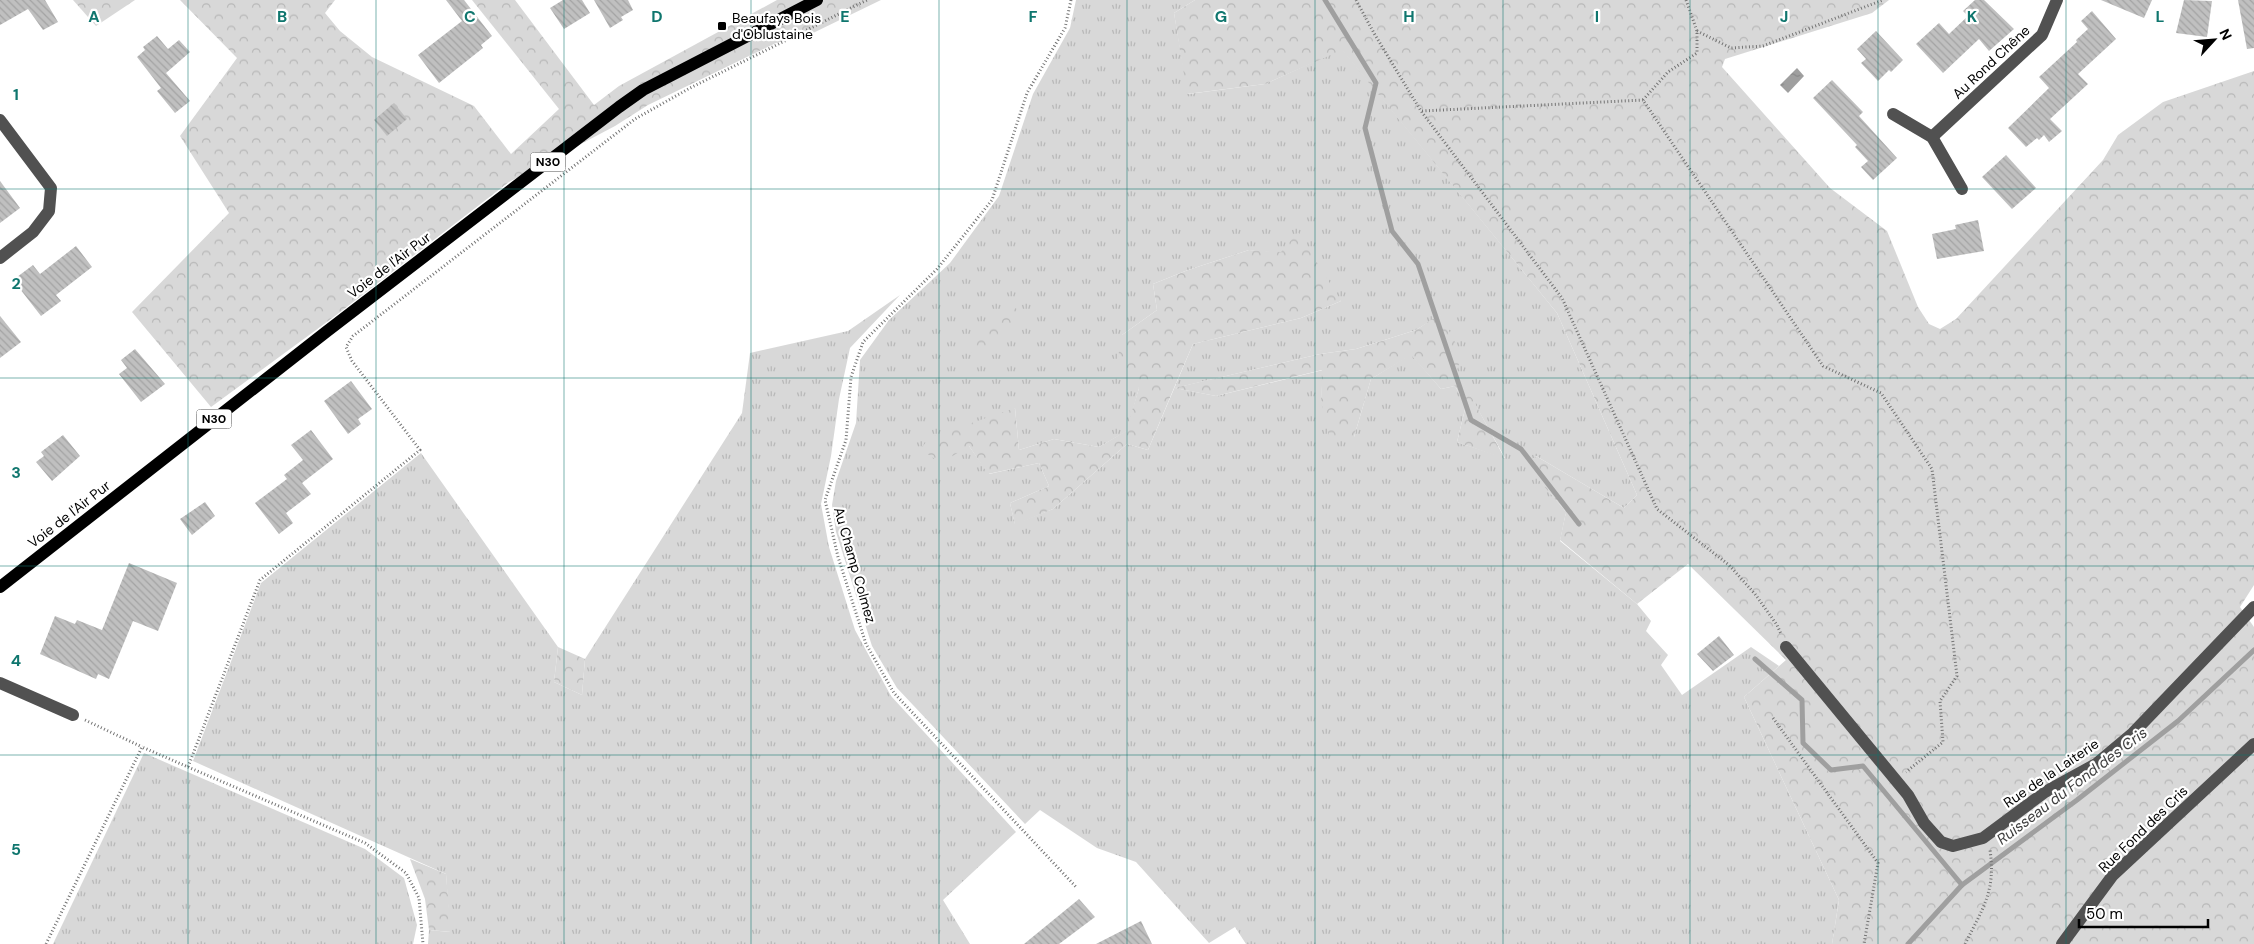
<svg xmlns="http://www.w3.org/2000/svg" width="2254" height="944" viewBox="0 0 2254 944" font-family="'DM Sans',sans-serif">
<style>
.grass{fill:url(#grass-tufts);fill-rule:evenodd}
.forest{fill:url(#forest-crowns)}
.water{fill:url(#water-ripples)}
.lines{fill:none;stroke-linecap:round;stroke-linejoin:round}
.stream{stroke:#9f9f9f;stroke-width:5}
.building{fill:url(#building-back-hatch)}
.path{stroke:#737373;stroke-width:3;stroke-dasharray:1 2.5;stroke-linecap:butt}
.minor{stroke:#515151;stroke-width:12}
.major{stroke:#000;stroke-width:12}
.grid{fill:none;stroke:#0f766e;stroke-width:1;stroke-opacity:0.55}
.poi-dot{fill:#000;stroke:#fff;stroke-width:2}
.labels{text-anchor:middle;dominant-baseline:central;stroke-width:4.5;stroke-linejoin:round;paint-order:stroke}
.shield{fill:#fff;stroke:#4c4c4c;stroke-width:1}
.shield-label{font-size:12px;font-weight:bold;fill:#000}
.poi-label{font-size:14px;fill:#000;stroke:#fff;text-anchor:start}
.street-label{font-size:14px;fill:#000;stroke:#fff}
.water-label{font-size:15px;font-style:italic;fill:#404040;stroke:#fff}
.grid-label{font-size:16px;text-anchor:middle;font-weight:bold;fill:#0f766e;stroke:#fff;stroke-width:4.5;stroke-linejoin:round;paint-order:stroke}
</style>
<defs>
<pattern id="grass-tufts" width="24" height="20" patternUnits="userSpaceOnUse" patternTransform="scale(1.25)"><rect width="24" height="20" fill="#d8d8d8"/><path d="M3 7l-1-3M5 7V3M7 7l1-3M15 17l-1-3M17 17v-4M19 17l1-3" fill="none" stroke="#b8b8b8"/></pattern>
<pattern id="forest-crowns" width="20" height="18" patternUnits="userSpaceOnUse" patternTransform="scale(1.25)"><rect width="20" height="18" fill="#d8d8d8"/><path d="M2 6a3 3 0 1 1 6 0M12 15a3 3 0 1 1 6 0" fill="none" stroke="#b8b8b8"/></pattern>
<pattern id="water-ripples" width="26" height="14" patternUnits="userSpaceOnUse" patternTransform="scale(1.25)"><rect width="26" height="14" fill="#9f9f9f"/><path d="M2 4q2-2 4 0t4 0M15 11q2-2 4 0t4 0" fill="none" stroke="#878787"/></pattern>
<pattern id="building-back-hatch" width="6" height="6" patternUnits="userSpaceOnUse" patternTransform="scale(1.25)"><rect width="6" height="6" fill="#c0c0c0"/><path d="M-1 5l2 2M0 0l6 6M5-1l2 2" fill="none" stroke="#a3a3a3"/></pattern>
</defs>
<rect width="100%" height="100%" fill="#fff"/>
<g class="grass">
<path d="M1076,0H1195L1174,13L1188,94L1265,84L1342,49L1557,313L1637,495L1624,508L1536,456L1527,465L1566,512L1560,541L1637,604L1651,621L1646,631L1668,655L1661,665L1682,695L1751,647L1779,666L1744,697L1839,900L1832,944H1246L1235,927L1209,943L1136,862L1097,848L1040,810L1025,824L897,688L872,646L836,532L832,505L836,481L856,423L860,360L889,320L950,263L999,196L1033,94L1070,28ZM1249,250L1281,253L1341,301L1301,318L1193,344L1148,450L1127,444L1053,509L1015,524L1010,503L1049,486L1039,463L989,474L969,446L1015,408L1019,450L1054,439L1099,447L1127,431L1139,388L1122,335L1157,310L1153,284L1188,270ZM1440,315L1456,370L1505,458L1457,442L1466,405L1455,386L1441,389L1411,354L1371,379L1354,437L1321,401L1323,370L1216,396L1175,388L1320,354L1356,349L1416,330Z"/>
<polygon points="900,295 850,348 839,399 831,456 821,504 829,547 855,630 891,696 1016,832 943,900 970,944 428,944 429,930 450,932 446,874 193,761 261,583 421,453 558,647 554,682 582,695 585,659 742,413 750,353 848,331"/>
<polygon points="144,753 365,849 404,878 417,925 413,944 53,944"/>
</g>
<g class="forest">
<polygon points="73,0 135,0 96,26"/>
<polygon points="180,0 335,0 325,13 340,31 372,57 474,106 511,154 559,109 472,0 515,0 594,105 619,86 777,0 881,0 813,33 776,43 648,105 615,126 509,182 335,316 211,407 132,312 229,213 180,136 237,58"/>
<polygon points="1195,0 1889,0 1872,13 1725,59 1722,67 1830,188 1887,231 1918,307 1929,324 1940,329 1956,319 2103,160 2118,135 2163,102 2254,71 2254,585 2240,607 2254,627 2254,944 1832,944 1839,900 1744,697 1786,660 1688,564 1637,604 1560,540 1566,512 1526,465 1536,456 1624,508 1637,495 1557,313 1342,50 1265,84 1187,94 1174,13"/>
<polygon points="1298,232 1341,301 1301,318 1193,344 1174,388 1320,354 1356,349 1416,330 1440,314 1462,355 1457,370 1505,459 1457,442 1466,405 1455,386 1441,389 1411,355 1371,379 1354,437 1330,441 1321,401 1322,370 1216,396 1174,388 1148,450 1127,444 1053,509 1015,525 1010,503 1049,486 1039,463 988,474 969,446 941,463 920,449 931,437 1015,408 1019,450 1054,439 1099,447 1126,431 1139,388 1116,368 1122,335 1157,310 1153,284 1188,270 1249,250 1281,252"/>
<polygon points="1014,306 1026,320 981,359 970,351 979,329"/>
<polygon points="558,647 585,659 582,695 554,682"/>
<polygon points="410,859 446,874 451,932 429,930 425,899"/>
</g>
<polygon class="water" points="1797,68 1804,76 1788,93 1780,85"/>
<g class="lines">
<g class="stream">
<polyline points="1325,0 1376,83 1365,128 1392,231 1418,264 1471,420 1521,449 1579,524"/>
<polyline points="1755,659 1802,700 1803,743 1831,770 1863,766 1962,885"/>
<polyline points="1908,944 1962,885 2077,800 2178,721 2254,650"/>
</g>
</g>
<g class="building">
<polygon points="0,0 45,0 58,22 43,30 28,9 0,25"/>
<polygon points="446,0 464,0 492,36 481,45 483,48 439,83 418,55 462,21"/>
<polygon points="563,0 582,0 590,13 564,29 550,8"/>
<polygon points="594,0 628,0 633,10 621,17 623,20 610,28"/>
<polygon points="1975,0 1984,0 2014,29 1989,51 1979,39 1943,73 1916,44 1939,23 1949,34 1968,16 1963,11"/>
<polygon points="2101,0 2152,0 2144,18"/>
<polygon points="2184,0 2212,1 2207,37 2176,33"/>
<polygon points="2238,0 2254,0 2254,48 2247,49"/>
<polygon points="2092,11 2116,39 2078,74 2088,84 2050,119 2062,131 2049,142 2044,135 2039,140 2037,138 2026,147 2008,128 2049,88 2039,77 2077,42 2076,40 2088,29 2081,21"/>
<polygon points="1876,31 1903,60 1891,72 1889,70 1878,81 1861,63 1866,59 1857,49"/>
<polygon points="157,36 168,49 179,40 190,52 166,73 190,101 175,113 157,91 161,88 137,57 145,50 143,47"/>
<polygon points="1832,80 1863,112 1859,116 1897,158 1873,180 1861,167 1868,161 1855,147 1857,145 1813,98"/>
<polygon points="394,103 407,119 387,136 374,120"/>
<polygon points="2006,155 2036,188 2012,209 1982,177"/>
<polygon points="0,181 20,208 0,223"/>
<polygon points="1978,220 1984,251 1937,259 1932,234 1956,229 1955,225"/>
<polygon points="76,246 92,267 56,295 61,301 41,316 13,280 33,265 40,274"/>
<polygon points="0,316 21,342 0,358"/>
<polygon points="135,349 165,384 141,402 119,374 127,368 121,360"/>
<polygon points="351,381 372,409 358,419 361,424 348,434 324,401"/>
<polygon points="311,430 333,459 302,483 311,494 286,513 293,523 279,534 255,503 287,479 284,475 303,460 291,445"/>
<polygon points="63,435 80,456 52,481 36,462 44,456 41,452"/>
<polygon points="205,502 215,516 192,535 180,519"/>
<polygon points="129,563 177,583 158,631 133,621 109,679 98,674 96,679 40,654 55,616 75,624 77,620 102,630"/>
<polygon points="1719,636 1734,655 1713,671 1697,654"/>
<polygon points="1079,899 1095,917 1059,944 1024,944"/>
<polygon points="1141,921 1152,944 1096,944"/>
</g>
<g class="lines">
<g class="path">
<polyline points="1071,0 1065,28 1027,93 992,200 937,269 863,342 851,377 846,440 825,500 838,557 866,644 894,693 1077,888"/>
<polyline points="1356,0 1375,35 1421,111 1562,298 1657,509 1729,565 1755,594 1777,625 1781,634"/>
<polyline points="1686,0 1697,31 1697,53 1668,72 1643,100 1823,366 1881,393 1932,469 1957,676 1940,701 1943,742 1906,772"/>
<polyline points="1697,31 1731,48 1763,46 1883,0"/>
<polyline points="1422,111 1643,100"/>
<polyline points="1773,718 1878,863 1864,944"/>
<polyline points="85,720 142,747"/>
<polyline points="188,767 365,843 406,873 419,898 423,944"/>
<polyline points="46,944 142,747 188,767 260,580 420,450 352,361 346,347 353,336 635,119 690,88 867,0"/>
<path d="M1965,944C1983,908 1996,891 1990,850"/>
</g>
<g class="minor">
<polyline points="1893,114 1932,137 1962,189"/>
<polyline points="0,120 51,188 49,211 33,232 0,258"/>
<polyline points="1932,137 2042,35 2057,0"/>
<polyline points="1786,647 1908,795 1924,823 1941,842 1953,846 1983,838 2045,792 2096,764 2133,733 2254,607"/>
<polyline points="0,683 73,715"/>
<polyline points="2062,944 2113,875 2254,744"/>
</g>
<polyline class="major" points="0,587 326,332 619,107 643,90 817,0"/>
</g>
<path class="grid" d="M188,0V944M376,0V944M564,0V944M751,0V944M939,0V944M1127,0V944M1315,0V944M1503,0V944M1690,0V944M1878,0V944M2066,0V944M0,189H2254M0,378H2254M0,566H2254M0,755H2254"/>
<rect class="poi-dot" x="717" y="21" width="10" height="10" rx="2.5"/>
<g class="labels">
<g class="shield">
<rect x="530.5" y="152.5" width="35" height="19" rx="4"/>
<rect x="196.5" y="409.5" width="35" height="19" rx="4"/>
</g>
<g class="shield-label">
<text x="548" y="162">N30</text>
<text x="214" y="419">N30</text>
</g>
<g class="poi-label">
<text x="732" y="18">Beaufays Bois<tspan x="732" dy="16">d'Oblustaine</tspan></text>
</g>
<g class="street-label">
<text transform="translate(1991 62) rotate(-43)">Au Rond Chêne</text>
<text transform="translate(389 265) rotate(-37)">Voie de l'Air Pur</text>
<text transform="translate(69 514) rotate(-38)">Voie de l'Air Pur</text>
<text transform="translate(855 565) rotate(74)">Au Champ Colmez</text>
<text transform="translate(2051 773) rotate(-34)">Rue de la Laiterie</text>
<text transform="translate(2143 829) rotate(-44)">Rue Fond des Cris</text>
</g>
<g class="water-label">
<text transform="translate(2072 786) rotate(-37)">Ruisseau du Fond des Cris</text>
</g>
</g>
<g class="grid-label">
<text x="94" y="22">A</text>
<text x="282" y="22">B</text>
<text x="470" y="22">C</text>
<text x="657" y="22">D</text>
<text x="845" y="22">E</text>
<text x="1033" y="22">F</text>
<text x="1221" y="22">G</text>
<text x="1409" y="22">H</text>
<text x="1597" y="22">I</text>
<text x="1784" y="22">J</text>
<text x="1972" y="22">K</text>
<text x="2160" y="22">L</text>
<text x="16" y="100">1</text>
<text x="16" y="289">2</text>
<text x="16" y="478">3</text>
<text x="16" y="666">4</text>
<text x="16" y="855">5</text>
</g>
<g transform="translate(2214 40) rotate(64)" stroke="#ffffff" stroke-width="4" paint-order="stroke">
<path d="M0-4L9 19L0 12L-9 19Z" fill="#000000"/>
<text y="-8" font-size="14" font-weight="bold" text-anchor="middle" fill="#000000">N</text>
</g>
<path d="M2079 919v8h129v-8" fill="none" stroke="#000000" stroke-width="2.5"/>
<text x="2086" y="919" font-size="15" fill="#000000" stroke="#ffffff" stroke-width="4" paint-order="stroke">50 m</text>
</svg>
